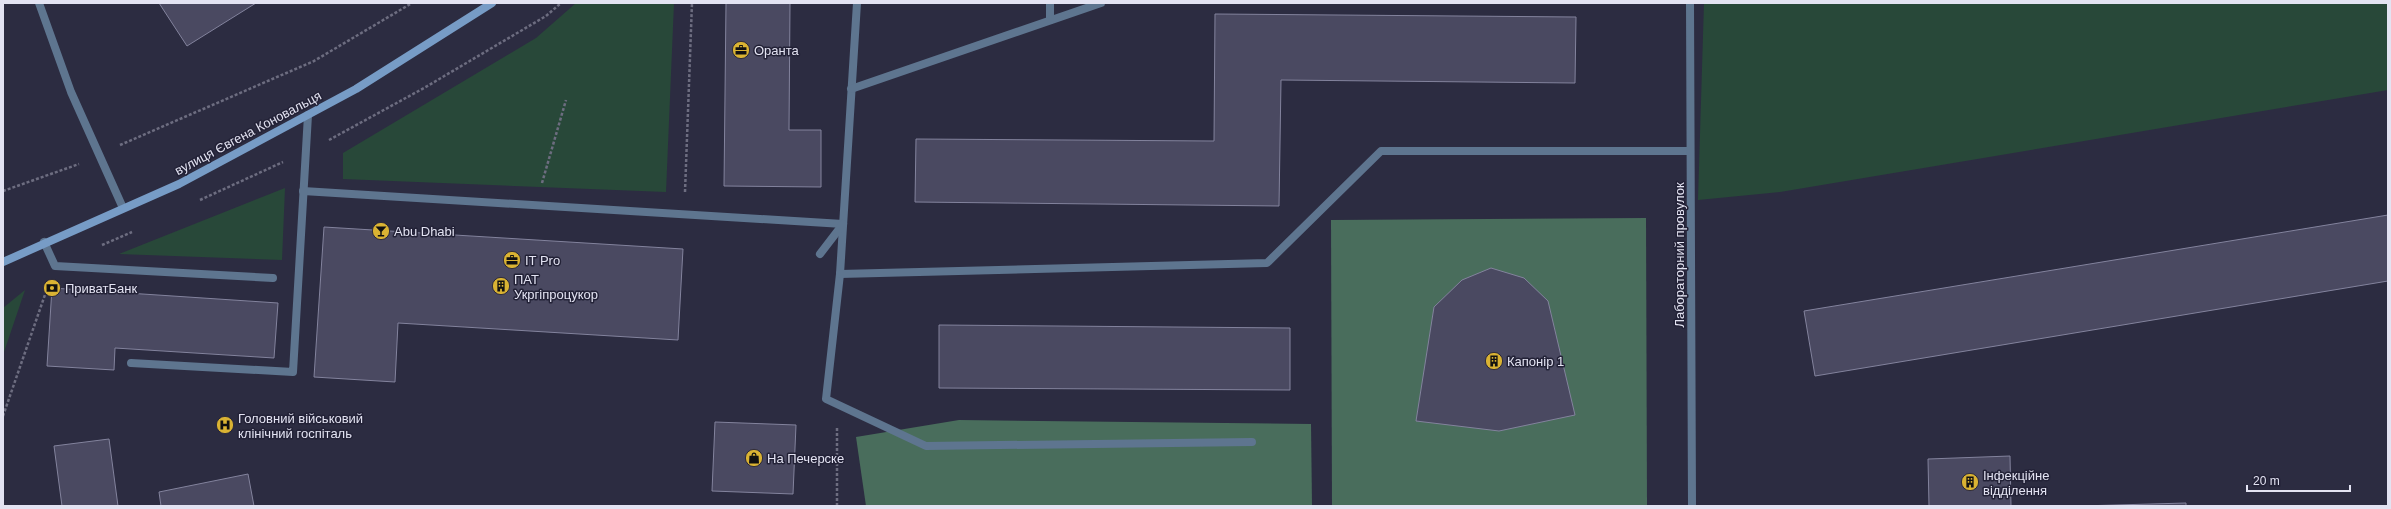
<svg xmlns="http://www.w3.org/2000/svg" width="2391" height="509" viewBox="0 0 2391 509" font-family="Helvetica,sans-serif">
<style>
.green{fill:#284839}
.forest{fill:#496d5c}
.building{fill:#4a4961;stroke:#83839d}
.lines{fill:none;stroke-linecap:round;stroke-linejoin:round}
.path{stroke:#6d6d80;stroke-width:2.5;stroke-dasharray:3 2;stroke-linecap:butt}
.service{stroke:#5e758f;stroke-width:8}
.minor{stroke:#5e758f;stroke-width:8}
.secondary{stroke:#779cc6;stroke-width:8}
.labels{text-anchor:middle;dominant-baseline:central;stroke-width:3;stroke-linejoin:round;paint-order:stroke}
.poi-label{font-size:13px;fill:#e3e3f2;stroke:#232237;text-anchor:start}
.street-label{font-size:13px;fill:#e3e3f2;stroke:#232237}
</style>
<rect width="100%" height="100%" fill="#2c2c41"/>
<g class="green">
<polygon points="576,3 674,3 666,192 343,179 343,153 536,38"/>
<polygon points="1704,3 2388,3 2388,90 1780,192 1698,200"/>
<polygon points="285,188 282,260 119,254"/>
<polygon points="25,290 3,355 3,308"/>
</g>
<g class="forest">
<polygon points="1646,218 1647,506 1332,506 1331,220"/>
<polygon points="959,420 1311,424 1312,506 866,506 856,437"/>
</g>
<g class="building">
<polygon points="159,3 256,3 187,46"/>
<polygon points="726,3 790,3 789,130 821,130 821,187 724,186"/>
<polygon points="1215,14 1576,17 1575,83 1281,80 1279,206 915,202 916,139 1214,141"/>
<polygon points="2388,215 2388,281 1815,376 1804,311"/>
<polygon points="324,227 683,249 678,340 398,323 395,382 314,377"/>
<polygon points="1491,268 1524,278 1548,301 1575,415 1499,431 1416,421 1434,307 1462,280"/>
<polygon points="52,288 278,303 274,358 115,348 114,370 47,366"/>
<polygon points="939,325 1290,328 1290,390 939,388"/>
<polygon points="715,422 796,425 793,494 712,491"/>
<polygon points="109,439 118,506 62,506 54,446"/>
<polygon points="2010,456 2011,506 1929,506 1928,459"/>
<polygon points="248,474 254,506 161,506 159,492"/>
<polygon points="2186,503 2186,506 2080,506"/>
</g>
<g class="lines">
<g class="path">
<polyline points="329,140 424,88 546,16 561,3"/>
<polyline points="120,145 314,61 412,3"/>
<polyline points="542,183 566,100"/>
<polyline points="3,191 79,164"/>
<polyline points="685,192 692,3"/>
<polyline points="200,200 283,162"/>
<polyline points="102,245 132,232"/>
<polyline points="3,416 48,286"/>
<polyline points="837,506 837,428"/>
</g>
<g class="service">
<polyline points="39,3 71,92 123,208"/>
<polyline points="857,3 840,274 826,399 926,446 1252,442"/>
<polyline points="1050,20 1050,3"/>
<polyline points="851,89 1101,3"/>
<polyline points="303,191 843,224"/>
<polyline points="44,242 55,266 273,278"/>
<polyline points="820,254 843,224"/>
<polyline points="840,274 1267,263 1381,151 1690,151"/>
<polyline points="131,363 293,372 308,115"/>
</g>
<polyline class="minor" points="1690,3 1692,506"/>
<polyline class="secondary" points="3,262 179,184 356,89 492,3"/>
</g>
<defs>
<symbol id="office-disc" viewBox="-11 -11 22 22"><circle r="9.5" fill="#dab333" stroke="#232237"/><path d="M-6-3h4V-5.5h4V-3h4V5H-6ZM-1-4.5V-3h2v-1.5ZM-6 0V1H6V0Z" fill="#111"/></symbol>
<symbol id="bar-disc" viewBox="-11 -11 22 22"><circle r="9.5" fill="#dab333" stroke="#232237"/><path d="M-6-5H6L.8 .8V4.5H3.5V6h-7V4.5H-.8V.8Z" fill="#111"/></symbol>
<symbol id="building-disc" viewBox="-11 -11 22 22"><circle r="9.5" fill="#dab333" stroke="#232237"/><path d="M-4-6H4V6H1V3H-1V6H-4ZM-2.5-4.3h1.7v1.8h-1.7ZM.8-4.3h1.7v1.8H.8ZM-2.5-1h1.7V.8h-1.7ZM.8-1h1.7V.8H.8Z" fill="#111"/></symbol>
<symbol id="bank-disc" viewBox="-11 -11 22 22"><circle r="9.5" fill="#dab333" stroke="#232237"/><path d="M-6-4H6V4H-6ZM0-2.3a2.3 2.3 0 1 0 0 4.6a2.3 2.3 0 1 0 0-4.6Z" fill="#111"/></symbol>
<symbol id="hospital-disc" viewBox="-11 -11 22 22"><circle r="9.5" fill="#dab333" stroke="#232237"/><path d="M-5-5h3v3.5h4V-5h3V5h-3V1.5h-4V5h-3Z" fill="#111"/></symbol>
<symbol id="shop-disc" viewBox="-11 -11 22 22"><circle r="9.5" fill="#dab333" stroke="#232237"/><path d="M-5-2.5h2.3a2.7 3.5 0 0 1 5.4 0H5L5.5 6h-11ZM-1.5-2.5h3a1.5 2.3 0 0 0-3 0Z" fill="#111"/></symbol>
</defs>
<g fill-rule="evenodd">
<use href="#office-disc" x="731" y="40" width="20" height="20"/>
<use href="#bar-disc" x="371" y="221" width="20" height="20"/>
<use href="#office-disc" x="502" y="250" width="20" height="20"/>
<use href="#building-disc" x="491" y="276" width="20" height="20"/>
<use href="#bank-disc" x="42" y="278" width="20" height="20"/>
<use href="#building-disc" x="1484" y="351" width="20" height="20"/>
<use href="#hospital-disc" x="215" y="415" width="20" height="20"/>
<use href="#shop-disc" x="744" y="448" width="20" height="20"/>
<use href="#building-disc" x="1960" y="472" width="20" height="20"/>
</g>
<g class="labels">
<g class="poi-label">
<text x="754" y="50">Оранта</text>
<text x="394" y="231">Abu Dhabi</text>
<text x="525" y="260">IT Pro</text>
<text x="514" y="279">ПАТ<tspan x="514" dy="15">Укргіпроцукор</tspan></text>
<text x="65" y="288">ПриватБанк</text>
<text x="1507" y="361">Капонір 1</text>
<text x="238" y="418">Головний військовий<tspan x="238" dy="15">клінічний госпіталь</tspan></text>
<text x="767" y="458">На Печерске</text>
<text x="1983" y="475">Інфекційне<tspan x="1983" dy="15">відділення</tspan></text>
</g>
<g class="street-label">
<text transform="translate(248 133) rotate(-28)">вулиця Євгена Коновальця</text>
<text transform="translate(1679 255) rotate(-90)">Лабораторний провулок</text>
</g>
</g>
<rect width="2391" height="509" fill="none" stroke="#e3e3f2" stroke-width="8"/>
<path d="M2247 485v6h103v-6" fill="none" stroke="#e3e3f2" stroke-width="2"/>
<text x="2253" y="485" font-size="12" fill="#e3e3f2" stroke="#232237" stroke-width="3" paint-order="stroke">20 m</text>
</svg>
